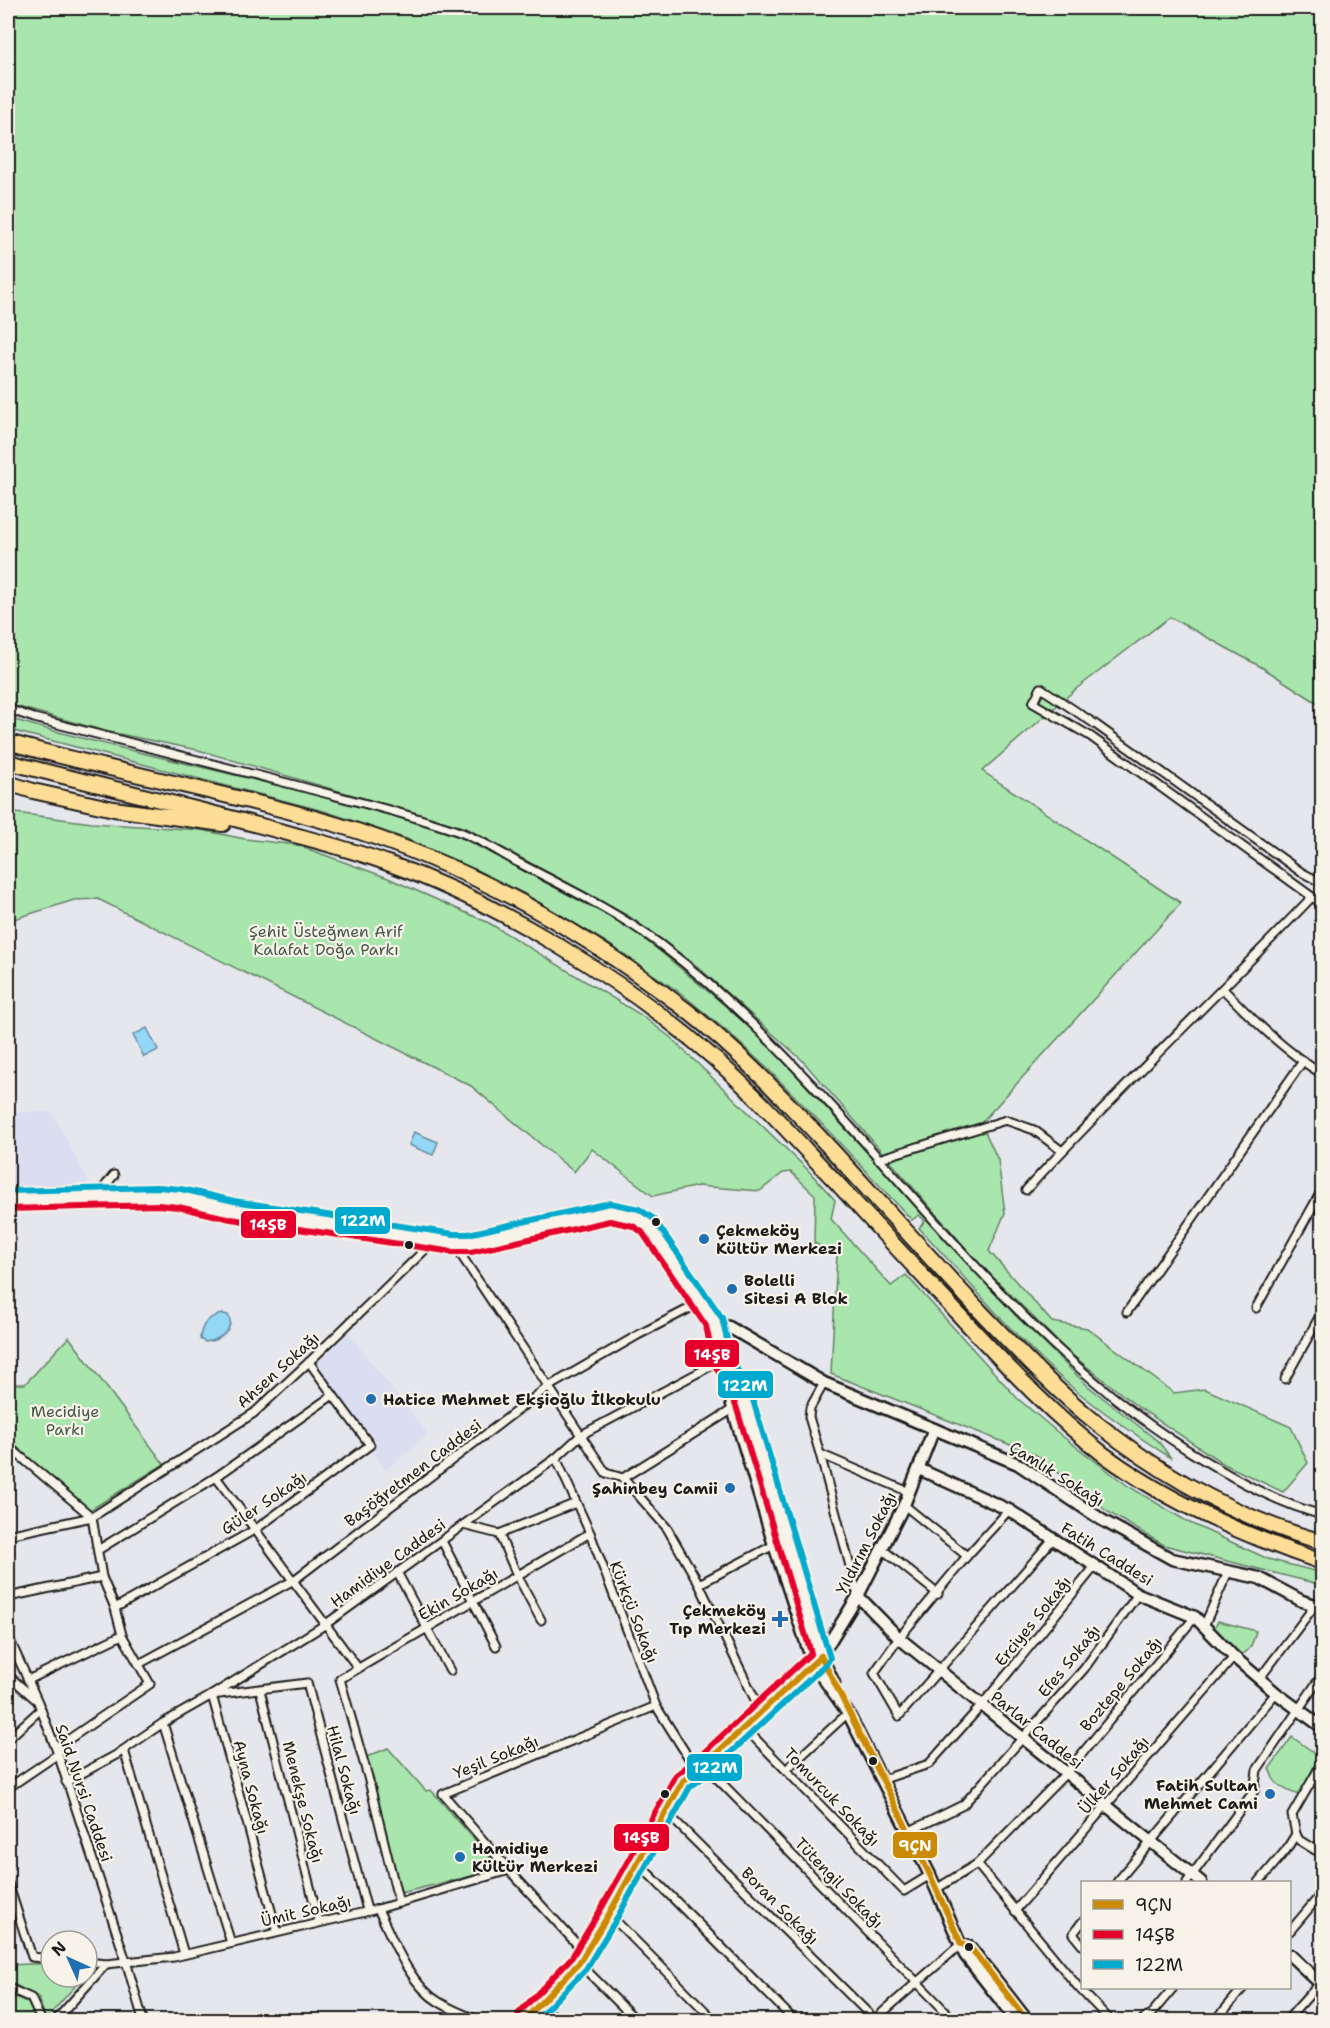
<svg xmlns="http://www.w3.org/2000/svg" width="1330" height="2028" viewBox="0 0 1330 2028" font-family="'Shantell Sans',sans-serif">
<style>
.built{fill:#dbddf1}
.green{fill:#a8e6ad;stroke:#628164;stroke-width:1.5}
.water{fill:#95d7f6;stroke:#658c9f;stroke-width:1.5}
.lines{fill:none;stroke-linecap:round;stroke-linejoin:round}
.street-casing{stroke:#1c1c1c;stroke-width:11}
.secondary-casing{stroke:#1c1c1c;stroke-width:15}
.highway-casing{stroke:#1c1c1c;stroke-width:18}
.street{stroke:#f7f3e8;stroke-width:7}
.secondary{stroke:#f7f3e8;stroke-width:10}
.highway{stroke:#fedd96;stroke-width:14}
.bus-1-casing{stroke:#f7f3e8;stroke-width:10}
.bus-2-casing{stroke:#f7f3e8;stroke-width:10}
.bus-3-casing{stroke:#f7f3e8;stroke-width:10}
.bus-1{stroke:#cb8a06;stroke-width:6}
.bus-2{stroke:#e4002b;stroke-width:6}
.bus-3{stroke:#00a9ce;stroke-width:6}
.bus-dot{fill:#1c1c1c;stroke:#f7f3e8;stroke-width:2}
.poi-dot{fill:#1f6fb2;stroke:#f7f3e8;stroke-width:2}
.labels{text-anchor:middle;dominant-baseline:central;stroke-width:4.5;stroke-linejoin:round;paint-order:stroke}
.park-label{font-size:16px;fill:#465948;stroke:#f7f3e8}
.poi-label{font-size:16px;font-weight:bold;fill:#1c1c1c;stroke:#f7f3e8;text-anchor:start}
.street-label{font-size:16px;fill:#1c1c1c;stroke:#f7f3e8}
.line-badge{stroke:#f7f3e8;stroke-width:2}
.badge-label{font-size:16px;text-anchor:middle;font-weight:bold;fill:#fff}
</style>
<rect width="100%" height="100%" fill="#e6e6ed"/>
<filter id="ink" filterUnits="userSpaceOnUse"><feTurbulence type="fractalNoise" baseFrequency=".0167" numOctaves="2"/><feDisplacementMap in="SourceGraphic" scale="12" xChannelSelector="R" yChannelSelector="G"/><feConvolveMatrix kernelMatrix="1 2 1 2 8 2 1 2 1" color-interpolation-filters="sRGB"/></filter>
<g filter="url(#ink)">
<g class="built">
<polygon points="8,1112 52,1112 90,1185 8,1188"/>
<polygon points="348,1333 428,1434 386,1470 372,1450 377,1444 316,1364"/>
</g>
<g class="green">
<polygon points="8,8 1322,8 1322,706 1263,668 1170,617 1076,689 982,771 1181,903 981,1123 998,1160 1005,1213 989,1251 1052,1322 1087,1328 1174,1393 1205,1389 1291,1427 1308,1463 1283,1492 1224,1464 1138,1407 1066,1350 978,1262 802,1060 697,966 630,917 466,828 198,750 105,731 8,704"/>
<path d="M8,718C157,762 312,786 460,837L629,927L662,953L759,1034L1015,1315L1088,1386L1159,1442L1171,1458C1137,1436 1105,1414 1074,1389C1017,1341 970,1282 919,1228L925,1221L919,1215L912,1220L820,1122L769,1070L730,1034L682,994L607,943L523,893L407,839L324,811L14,731L8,729Z"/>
<polygon points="8,812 92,823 201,830 245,839 297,845 388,878 489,923 641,1015 670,1037 806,1168 835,1200 831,1219 891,1286 906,1275 1017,1398 1062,1436 1128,1486 1188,1522 1268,1559 1322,1573 1322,1585 1164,1545 1108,1512 1036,1455 831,1374 837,1254 814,1243 815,1195 791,1172 783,1173 760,1191 698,1186 653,1196 592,1149 574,1172 471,1086 98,899 74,900 8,921"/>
<polygon points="69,1337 164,1464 90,1510 8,1443 8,1384 25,1384"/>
<path d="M1218,1621L1256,1631C1252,1644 1251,1653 1236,1656L1212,1632Z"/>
<path d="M1292,1737L1319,1756L1300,1795C1291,1793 1278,1787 1273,1778C1272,1775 1271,1772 1269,1769Z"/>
<polygon points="388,1748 426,1791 431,1790 496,1864 480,1874 400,1893 364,1758"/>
<polygon points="30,1964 51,1964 51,1977 83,1977 46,2019 38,1997 8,1981 8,1965"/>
<polygon points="8,1993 28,2003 36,2020 8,2020"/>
</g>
<g class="water">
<polygon points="147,1028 158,1050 144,1057 133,1035"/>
<polygon points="414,1132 438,1142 433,1155 409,1145"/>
<path d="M223,1314L228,1315C236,1329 218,1341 205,1342L200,1339C201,1324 208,1316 223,1314Z"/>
</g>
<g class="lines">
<defs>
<g id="street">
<path d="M8,709L34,718C120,740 206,762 291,784C346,799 403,812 457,831C478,838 499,852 519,863C567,888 617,912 661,945C856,1093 979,1319 1189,1451C1231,1477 1274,1502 1322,1515"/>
<polyline points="1322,883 1301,872 1095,724 1041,688 1033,703 1090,736 1322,904"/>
<path d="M1223,989C1254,1021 1285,1051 1322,1074"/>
<polyline points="878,1159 1006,1120 1034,1130 1062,1151"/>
<path d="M1026,1190C1118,1090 1217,996 1312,897"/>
<polyline points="97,1196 114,1175"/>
<polyline points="453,1243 606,1473 623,1478 667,1528 699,1584 760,1710"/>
<polyline points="1256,1308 1322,1190"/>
<polyline points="1127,1312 1303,1061"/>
<polyline points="1285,1379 1322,1312"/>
<polyline points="824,1383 810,1408 809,1417 820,1454 858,1596"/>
<polyline points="8,1446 92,1517 102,1577 115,1608 122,1635 150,1684 56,1748"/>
<polyline points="820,1454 909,1492"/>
<polyline points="556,1458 590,1533 656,1706 697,1771"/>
<polyline points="216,1477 358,1668"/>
<polyline points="623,1478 733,1409"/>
<polyline points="904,1505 967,1556"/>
<polyline points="1009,1510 967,1556 899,1638 874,1673 899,1716 1053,1539"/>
<polyline points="463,1525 499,1534 576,1503"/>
<polyline points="499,1534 517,1575 541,1620"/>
<polyline points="8,1535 92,1517 254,1413 309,1362 434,1241"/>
<polyline points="442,1541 496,1646"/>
<polyline points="882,1549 938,1594"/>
<polyline points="98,1550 216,1477 333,1395 309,1362"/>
<polyline points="397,1572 450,1671"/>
<polyline points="699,1584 774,1545"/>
<polyline points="8,1597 102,1577"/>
<polyline points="115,1608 256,1529 370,1445 333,1395"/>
<polyline points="1204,1626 1228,1572"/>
<polyline points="8,1636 38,1702 58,1754 126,1961 143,2020"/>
<polyline points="139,1664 294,1580 548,1387 638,1335 702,1302"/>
<polyline points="8,1675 35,1699"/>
<polyline points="1260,1678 1316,1604"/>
<polyline points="28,1680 122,1635"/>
<polyline points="260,1690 319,1922"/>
<polyline points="163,1723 231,1943"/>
<polyline points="744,1727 904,1891 930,1875"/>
<polyline points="8,1739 41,1709"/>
<polyline points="124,1750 184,1954"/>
<polyline points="704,1765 954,2020"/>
<polyline points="787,1769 848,1713"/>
<polyline points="881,1780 929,1764 982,1705 1096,1565"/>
<polyline points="66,1782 116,1755 163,1723 212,1695 326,1624 556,1458 581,1435 722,1360"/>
<polyline points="8,1788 58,1754"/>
<polyline points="665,1811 875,2020"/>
<polyline points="908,1832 963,1805 1084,1669 1138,1594"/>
<polyline points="1296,1834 1299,1840 1315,1850 1322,1842"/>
<polyline points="637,1862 794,2020"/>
<polyline points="977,1864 1079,1988 1110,2020"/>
<polyline points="1117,1882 1276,1693"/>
<polyline points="1187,1882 1254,1791 1257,1770 1322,1675"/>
<polyline points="1259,1882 1286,1850 1296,1834 1292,1815 1322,1763"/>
<polyline points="8,1883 32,1957 51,1959"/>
<polyline points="936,1889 977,1864 1066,1773 1195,1617"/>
<polyline points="399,1903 368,1777 340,1679 590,1533"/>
<path d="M378,1909C393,1940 409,1984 439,2002C452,2010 465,2015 478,2020"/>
<polyline points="1015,1911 1234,1657"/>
<polyline points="609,1914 714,2020"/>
<polyline points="1082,1922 1073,1934 1082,1945"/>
<polyline points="1290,1931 1322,1893"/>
<polyline points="277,1932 212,1695 307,1683 367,1910"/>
<polyline points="585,1953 509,1870 443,1794 656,1706"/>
<polyline points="87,1962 106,1964 174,1957 378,1909 509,1870"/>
<polyline points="579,1963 636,2020"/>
<polyline points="8,1988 31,1998 41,2020"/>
<polyline points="541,2004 558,2020"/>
<polyline points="56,2020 106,1964"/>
<polyline points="874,2020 961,1944"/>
<polyline points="1142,2020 1152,2013 1173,1988"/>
<polyline points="1216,2020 1243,1988"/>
<polyline points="1287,2020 1321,1982"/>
</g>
<g id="secondary">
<polyline points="8,1200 158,1196 179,1198 232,1210 453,1243 469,1243 610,1212 636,1218 648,1225 714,1322 733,1409 774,1545 813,1664 848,1713 930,1875 965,1955 1016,2020"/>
<polyline points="714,1322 729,1327 824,1383 1018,1464 1102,1520 1172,1559 1259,1578 1302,1601 1322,1607"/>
<polyline points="730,1375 744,1403 821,1656 834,1683"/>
<polyline points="919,1469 1009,1510 1138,1594 1195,1617 1234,1657 1276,1693 1322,1727"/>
<polyline points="858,1596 899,1638 1201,1882"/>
<polyline points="961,1944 970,1947 1027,2020"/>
<polyline points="1290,1955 1322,1985"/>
<polyline points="524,2020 579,1963 609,1914 683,1781 704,1765 821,1656 858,1596 904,1505 934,1429"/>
</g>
<g id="highway">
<path d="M8,742C117,773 229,792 338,825C464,863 582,930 686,1010C738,1050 784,1099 829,1147C879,1201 928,1256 979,1310C1017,1350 1056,1391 1099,1425C1165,1477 1241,1519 1322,1542"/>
<path d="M8,762C100,786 192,807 284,832C320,842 356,851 390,864C499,903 621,978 709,1054C755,1093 795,1139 837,1183C878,1228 919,1272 961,1317C1006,1365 1051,1414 1103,1454C1169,1503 1245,1536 1322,1562"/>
<polyline points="8,783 33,791 114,809 223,824"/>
</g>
</defs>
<use href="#street" class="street-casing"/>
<use href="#secondary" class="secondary-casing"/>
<use href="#highway" class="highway-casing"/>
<use href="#street" class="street"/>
<use href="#secondary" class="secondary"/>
<use href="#highway" class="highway"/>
<defs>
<g id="bus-1">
<polyline points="821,1656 930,1875 961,1944 970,1947 1027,2020"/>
<polyline points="524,2020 579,1963 609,1914 683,1781 704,1765 821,1656"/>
</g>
<polyline id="bus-2" points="8,1209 158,1205 178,1207 231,1219 453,1252 471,1252 610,1221 633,1226 642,1232 706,1326 714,1363 736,1406 811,1653 698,1758 676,1775 601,1909 572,1957 518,2014"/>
<polyline id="bus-3" points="8,1191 158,1187 181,1189 234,1201 454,1234 468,1234 610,1203 639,1209 654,1219 722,1318 731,1357 753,1400 830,1658 827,1663 710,1772 690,1787 617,1918 586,1969 536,2020"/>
</defs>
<use href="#bus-1" class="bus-1-casing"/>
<use href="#bus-2" class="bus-2-casing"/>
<use href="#bus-3" class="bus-3-casing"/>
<use href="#bus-1" class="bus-1"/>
<use href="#bus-2" class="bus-2"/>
<use href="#bus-3" class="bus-3"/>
</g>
</g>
<g class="bus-dot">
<circle cx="656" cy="1222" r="5"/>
<circle cx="409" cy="1245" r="5"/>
<circle cx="873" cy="1761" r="5"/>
<circle cx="665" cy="1794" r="5"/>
<circle cx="969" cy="1947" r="5"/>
</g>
<g class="poi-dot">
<circle cx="704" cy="1239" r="6"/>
<circle cx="732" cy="1289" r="6"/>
<circle cx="371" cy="1399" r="6"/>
<circle cx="730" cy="1488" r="6"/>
<path d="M777 1610h6v6h6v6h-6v6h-6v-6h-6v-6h6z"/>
<circle cx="1270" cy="1794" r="6"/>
<circle cx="460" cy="1857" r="6"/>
</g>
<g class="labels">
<g class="park-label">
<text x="326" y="931">Şehit Üsteğmen Arif<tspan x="326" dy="18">Kalafat Doğa Parkı</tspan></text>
<text x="65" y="1411">Mecidiye<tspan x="65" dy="18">Parkı</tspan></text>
</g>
<g class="poi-label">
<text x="716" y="1230">Çekmeköy<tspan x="716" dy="18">Kültür Merkezi</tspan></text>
<text x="744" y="1280">Bolelli<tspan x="744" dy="18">Sitesi A Blok</tspan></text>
<text x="383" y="1399">Hatice Mehmet Ekşioğlu İlkokulu</text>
<text x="718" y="1488" text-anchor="end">Şahinbey Camii</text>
<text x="766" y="1610" text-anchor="end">Çekmeköy<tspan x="766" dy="18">Tıp Merkezi</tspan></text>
<text x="1258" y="1785" text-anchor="end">Fatih Sultan<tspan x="1258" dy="18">Mehmet Cami</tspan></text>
<text x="472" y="1848">Hamidiye<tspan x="472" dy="18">Kültür Merkezi</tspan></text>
</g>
<g class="street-label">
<text transform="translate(278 1370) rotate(-42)">Ahsen Sokağı</text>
<text transform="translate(413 1473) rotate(-37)">Başöğretmen Caddesi</text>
<text transform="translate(1057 1474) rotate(32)">Çamlık Sokağı</text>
<text transform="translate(264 1503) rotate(-34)">Güler Sokağı</text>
<text transform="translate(866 1543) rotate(-63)">Yıldırım Sokağı</text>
<text transform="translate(1107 1554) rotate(32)">Fatih Caddesi</text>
<text transform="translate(388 1563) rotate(-36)">Hamidiye Caddesi</text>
<text transform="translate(458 1594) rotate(-30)">Ekin Sokağı</text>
<text transform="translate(634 1612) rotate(69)">Kürkçü Sokağı</text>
<text transform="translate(1033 1621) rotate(-51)">Erciyes Sokağı</text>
<text transform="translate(1069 1661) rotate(-51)">Efes Sokağı</text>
<text transform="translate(1121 1684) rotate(-50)">Boztepe Sokağı</text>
<text transform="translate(1037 1730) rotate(39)">Parlar Caddesi</text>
<text transform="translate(496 1757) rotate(-22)">Yeşil Sokağı</text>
<text transform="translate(344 1770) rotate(75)">Hilal Sokağı</text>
<text transform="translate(1114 1775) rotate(-49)">Ülker Sokağı</text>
<text transform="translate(251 1787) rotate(75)">Ayna Sokağı</text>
<text transform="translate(84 1793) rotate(71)">Said Nursi Caddesi</text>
<text transform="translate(832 1797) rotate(46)">Tomurcuk Sokağı</text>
<text transform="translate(303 1802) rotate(76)">Menekşe Sokağı</text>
<text transform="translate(839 1883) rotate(46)">Tütengil Sokağı</text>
<text transform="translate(780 1906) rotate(45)">Boran Sokağı</text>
<text transform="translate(306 1911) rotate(-13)">Ümit Sokağı</text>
</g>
</g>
<g class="line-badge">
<rect x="334" y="1206" width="57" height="29" rx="6" fill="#00a9ce"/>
<rect x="240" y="1210" width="57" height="29" rx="6" fill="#e4002b"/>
<rect x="684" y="1339" width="56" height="29" rx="6" fill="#e4002b"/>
<rect x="717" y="1370" width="57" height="29" rx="6" fill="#00a9ce"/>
<rect x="686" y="1753" width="57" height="29" rx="6" fill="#00a9ce"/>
<rect x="613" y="1823" width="57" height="29" rx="6" fill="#e4002b"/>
<rect x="892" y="1831" width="46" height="28" rx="6" fill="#cb8a06"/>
</g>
<g class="badge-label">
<text x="363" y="1226">122M</text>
<text x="268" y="1230">14ŞB</text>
<text x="712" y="1360">14ŞB</text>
<text x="745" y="1391">122M</text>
<text x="715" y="1773">122M</text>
<text x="641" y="1843">14ŞB</text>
<text x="915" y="1851">9ÇN</text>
</g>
<rect width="1330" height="2028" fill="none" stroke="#f7f3e8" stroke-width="30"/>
<rect x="15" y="15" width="1300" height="1998" fill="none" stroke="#1c1c1c" stroke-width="2" filter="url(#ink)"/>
<rect x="1081" y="1881" width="210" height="108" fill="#f7f3e8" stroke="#9f9d96" stroke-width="1.5"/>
<rect x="1093" y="1900" width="30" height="9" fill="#cb8a06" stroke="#9f9d96" stroke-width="1.5"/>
<text x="1135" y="1911" font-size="18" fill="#1c1c1c">9ÇN</text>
<rect x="1093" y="1930" width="30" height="9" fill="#e4002b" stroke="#9f9d96" stroke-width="1.5"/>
<text x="1135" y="1941" font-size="18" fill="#1c1c1c">14ŞB</text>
<rect x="1093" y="1960" width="30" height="9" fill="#00a9ce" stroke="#9f9d96" stroke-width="1.5"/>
<text x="1135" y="1971" font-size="18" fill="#1c1c1c">122M</text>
<g transform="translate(69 1959) rotate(315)"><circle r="28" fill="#f7f3e8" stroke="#9f9d96" stroke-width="1.5"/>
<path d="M0-4.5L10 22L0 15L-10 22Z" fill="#1f6fb2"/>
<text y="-9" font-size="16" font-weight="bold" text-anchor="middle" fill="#1c1c1c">N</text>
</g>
</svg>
